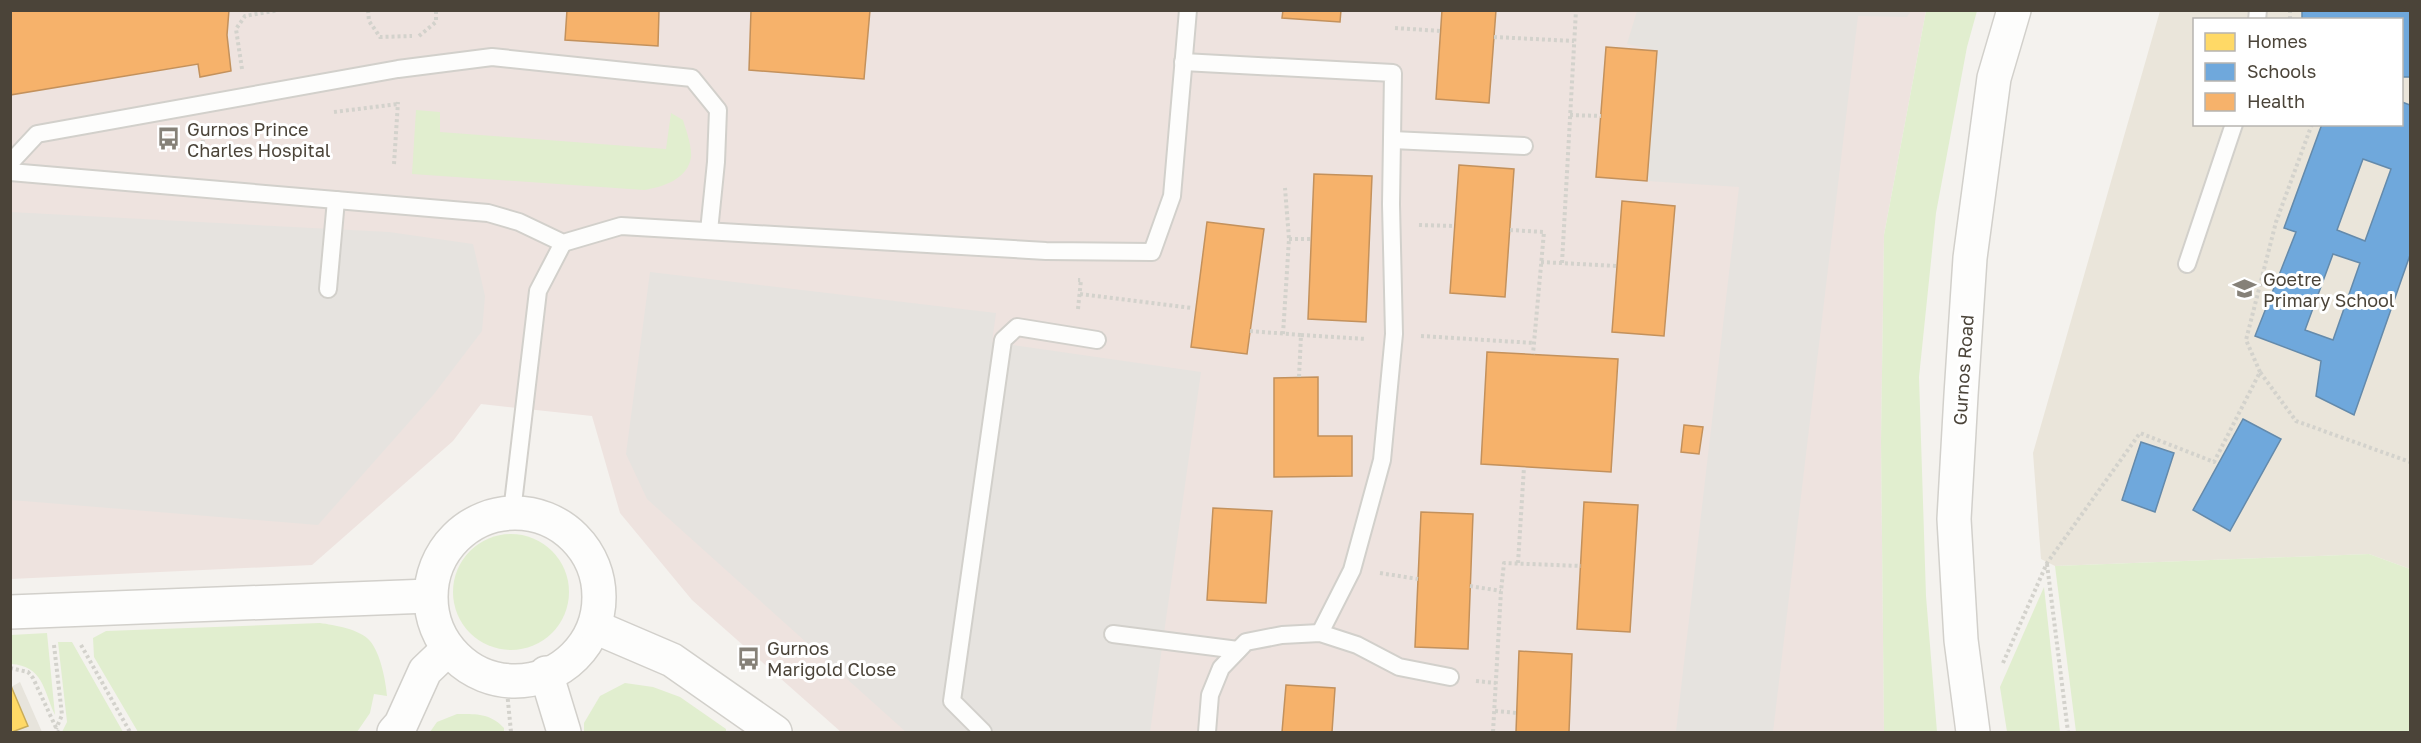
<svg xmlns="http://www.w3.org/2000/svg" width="2421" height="743" viewBox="0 0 2421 743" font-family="'Golos Text',sans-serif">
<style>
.residential{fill:#e7e4dc}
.education{fill:#eae5da;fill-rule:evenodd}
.medical{fill:#eee3df}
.green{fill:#e1eecf}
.parking{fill:#e6e3df}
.homes{fill:#ffd966;stroke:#c9ac58;stroke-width:1.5}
.schools{fill:#6fa8dc;stroke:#648aab;stroke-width:1.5;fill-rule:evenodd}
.health{fill:#f6b26b;stroke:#c3915c;stroke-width:1.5}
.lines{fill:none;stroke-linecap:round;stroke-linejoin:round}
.service-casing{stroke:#d2d0cb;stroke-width:20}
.minor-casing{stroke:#d2d0cb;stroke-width:36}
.tertiary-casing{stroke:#d2d0cb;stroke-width:36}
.path{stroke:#d3d2cc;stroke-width:4;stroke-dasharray:3 3;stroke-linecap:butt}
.service{stroke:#fdfdfc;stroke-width:16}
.minor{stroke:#fdfdfc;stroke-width:33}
.tertiary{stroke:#fdfdfc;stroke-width:33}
.labels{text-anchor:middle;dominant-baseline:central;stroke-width:6;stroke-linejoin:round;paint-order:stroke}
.poi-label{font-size:18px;fill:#4b4439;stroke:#fff;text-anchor:start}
.street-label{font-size:18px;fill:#4b4439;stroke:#fff}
</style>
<rect width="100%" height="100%" fill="#f4f2ee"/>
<polygon class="residential" points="20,682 42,732 11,732 11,687"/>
<path class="education" d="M2160,11H2410V569L2369,554L2055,566L2041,559L2033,453ZM2194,20H2402V124H2194Z"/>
<polygon class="medical" points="10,11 1926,11 1884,235 1881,443 1884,732 841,732 692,600 620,513 592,416 481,404 453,441 312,565 11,579"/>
<g class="green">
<polygon points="1926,11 1977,11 1967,47 1936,213 1919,377 1926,596 1937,732 1884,732 1881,442 1884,235"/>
<path d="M416,110L440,112V132L666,149L671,113L683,120C686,130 692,146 691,157C688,179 663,187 644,190L412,174Z"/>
<circle cx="511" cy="592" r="58"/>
<polygon points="2369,554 2410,569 2410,732 2076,732 2055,566"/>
<polygon points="2044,587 2060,732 2007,732 2000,687"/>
<path d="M320,623C334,625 360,629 370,641C380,652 386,681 387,696L374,694L370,713L357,732H138L94,657L93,638L106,631Z"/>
<path d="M47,633L55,715C43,689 43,666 11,664V635Z"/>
<polygon points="58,642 72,642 123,732 62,732 67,722"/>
<polygon points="625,683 653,687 680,697 726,729 726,732 584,732 584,723 600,696"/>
<path d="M457,714C476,714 490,713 504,728V732H430L437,722Z"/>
</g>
<g class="parking">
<polygon points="1637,11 1911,11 1907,17 1858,16 1773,732 1676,732 1739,187 1647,181 1657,51 1627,44"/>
<polygon points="10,212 389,232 473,244 485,296 482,331 434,394 318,525 11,500"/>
<polygon points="650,272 996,313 992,342 1201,372 1150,732 906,732 647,499 626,454"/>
</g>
<polygon class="homes" points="11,686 28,726 12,732 10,732"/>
<g class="schools">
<polygon points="2302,10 2410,10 2410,77 2402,77 2402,20 2302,20"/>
<path d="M2402,102L2410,105V255L2354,415L2316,396L2321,361L2255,336L2296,232L2284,228L2322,124H2402ZM2363,159L2391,169L2365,241L2337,230ZM2333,254L2360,263L2333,340L2305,330Z"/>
<polygon points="2243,419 2281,439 2230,531 2193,510"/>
<polygon points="2141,442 2174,453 2155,512 2122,500"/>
</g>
<g class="health">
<polygon points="10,10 229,10 227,35 231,71 200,77 198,64 10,95"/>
<polygon points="567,10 659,10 658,46 565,40"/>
<polygon points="751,10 870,10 864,79 749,70"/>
<polygon points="1283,10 1341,10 1340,22 1282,18"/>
<polygon points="1442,10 1496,10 1489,103 1436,99"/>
<polygon points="1606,47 1657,51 1647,181 1596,177"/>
<polygon points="1459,165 1514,169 1505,297 1450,293"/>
<polygon points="1314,174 1372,176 1366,322 1308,319"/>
<polygon points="1622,201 1675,206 1664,336 1612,332"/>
<polygon points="1207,222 1264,229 1247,354 1191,347"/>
<polygon points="1487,352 1618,359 1611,472 1481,464"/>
<polygon points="1318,377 1318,436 1352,436 1352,476 1274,477 1274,378"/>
<polygon points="1684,425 1703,427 1699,454 1681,452"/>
<polygon points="1584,502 1638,505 1630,632 1577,629"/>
<polygon points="1213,508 1272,511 1266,603 1207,600"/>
<polygon points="1421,512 1473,514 1468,649 1415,647"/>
<polygon points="1519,651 1572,654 1569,732 1516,732"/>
<polygon points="1286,685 1335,688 1332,732 1282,732"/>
</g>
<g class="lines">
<defs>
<g id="service">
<polyline points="2257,20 2258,10"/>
<polyline points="1183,62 1393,73 1391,204 1394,334 1382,460 1352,570 1320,633"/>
<polyline points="1392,140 1524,146"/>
<polyline points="10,163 37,134 398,69 492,57 692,78 718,110 716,162 709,231"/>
<polyline points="10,172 488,213 519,222 563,243 621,226 1046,251 1152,252 1172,196 1188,10"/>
<polyline points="2187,264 2234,124"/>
<polyline points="328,289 336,200"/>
<polyline points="512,512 538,291 563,243"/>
<polyline points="1113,634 1238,650"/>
<polyline points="983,732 952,701 1003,340 1017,327 1097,340"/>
<polyline points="1207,732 1210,695 1221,668 1246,642 1282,635 1320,633 1357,645 1399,667 1450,677"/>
</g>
<g id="minor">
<circle cx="515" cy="597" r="84"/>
<polyline points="10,612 429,596"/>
<polyline points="546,673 564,732"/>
<polyline points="394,732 401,724 425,671 448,649"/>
</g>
<g id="tertiary">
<polyline points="595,627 672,660 775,732"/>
<polyline points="1973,732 1961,640 1954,519 1961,395 1970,258 1994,78 2014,10"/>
</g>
</defs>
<use href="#service" class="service-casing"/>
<use href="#minor" class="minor-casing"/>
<use href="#tertiary" class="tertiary-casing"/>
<g class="path">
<polyline points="368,10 369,21 380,37 412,36"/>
<polyline points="2290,10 2290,20"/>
<polyline points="1395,28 1441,31"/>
<polyline points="419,36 436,22 436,10"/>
<polyline points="1494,37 1574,41"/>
<polyline points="242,69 236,29 245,16 279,10"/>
<polyline points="334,112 398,104"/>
<polyline points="1570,115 1601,116"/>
<polyline points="202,149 204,131"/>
<polyline points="394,164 398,102"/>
<polyline points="1419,225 1454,226"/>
<polyline points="1510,230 1544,232 1533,354"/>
<polyline points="1289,239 1311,239"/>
<polyline points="1541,262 1617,266"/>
<polyline points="1562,263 1576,10"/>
<polyline points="1080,294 1192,308"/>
<polyline points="1078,309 1081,280 1078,280"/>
<polyline points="1250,331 1301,335 1299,377"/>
<polyline points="1283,334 1289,239 1285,188"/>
<polyline points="1301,335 1366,339"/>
<polyline points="1421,336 1534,343"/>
<polyline points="2260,372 2246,340 2276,222 2312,124"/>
<polyline points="1518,563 1524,467"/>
<polyline points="2047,564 2068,732"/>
<polyline points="1380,573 1418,579"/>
<polyline points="1470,586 1501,591"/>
<polyline points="54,645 62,715 56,729"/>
<polyline points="81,645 130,732"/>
<polyline points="2003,663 2047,563 2140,433 2214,462 2260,372 2296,421 2410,462"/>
<polyline points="10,668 28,672 33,678 58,732"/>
<polyline points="506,681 511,732"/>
<polyline points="1476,681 1496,683"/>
<polyline points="1495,711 1517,713"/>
<polyline points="1493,732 1501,591 1504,563 1581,566"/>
</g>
<use href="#service" class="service"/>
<use href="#minor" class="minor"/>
<use href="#tertiary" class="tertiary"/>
</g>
<defs>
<symbol id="bus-bare" viewBox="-9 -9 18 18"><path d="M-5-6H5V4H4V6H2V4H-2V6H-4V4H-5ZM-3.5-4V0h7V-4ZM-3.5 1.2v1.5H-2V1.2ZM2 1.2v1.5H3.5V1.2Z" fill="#868178" stroke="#fff" stroke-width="2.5" paint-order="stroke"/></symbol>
<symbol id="school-bare" viewBox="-9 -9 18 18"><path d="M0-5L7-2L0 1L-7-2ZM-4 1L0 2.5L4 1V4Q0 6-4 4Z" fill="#868178" stroke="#fff" stroke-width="2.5" paint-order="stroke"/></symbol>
</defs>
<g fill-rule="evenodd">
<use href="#bus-bare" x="152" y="122" width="33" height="33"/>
<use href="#school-bare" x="2228" y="272" width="33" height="33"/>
<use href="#bus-bare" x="732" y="642" width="33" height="33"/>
</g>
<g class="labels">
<g class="poi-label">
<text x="187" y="129">Gurnos Prince<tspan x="187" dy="21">Charles Hospital</tspan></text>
<text x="2263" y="279">Goetre<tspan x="2263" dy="21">Primary School</tspan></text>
<text x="767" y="648">Gurnos<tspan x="767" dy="21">Marigold Close</tspan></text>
</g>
<g class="street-label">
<text transform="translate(1963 370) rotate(-86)">Gurnos Road</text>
</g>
</g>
<rect width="2421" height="743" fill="none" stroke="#4b4439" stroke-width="24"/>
<rect x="2193" y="18" width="210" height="108" fill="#ffffff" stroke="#b7b4b0" stroke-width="1.5"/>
<rect x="2205" y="33" width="30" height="18" fill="#ffd966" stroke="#b7b4b0" stroke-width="1.5"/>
<text x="2247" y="48" font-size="18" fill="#4b4439">Homes</text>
<rect x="2205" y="63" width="30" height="18" fill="#6fa8dc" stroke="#b7b4b0" stroke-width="1.5"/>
<text x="2247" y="78" font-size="18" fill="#4b4439">Schools</text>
<rect x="2205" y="93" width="30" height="18" fill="#f6b26b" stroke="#b7b4b0" stroke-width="1.5"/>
<text x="2247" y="108" font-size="18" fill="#4b4439">Health</text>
</svg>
